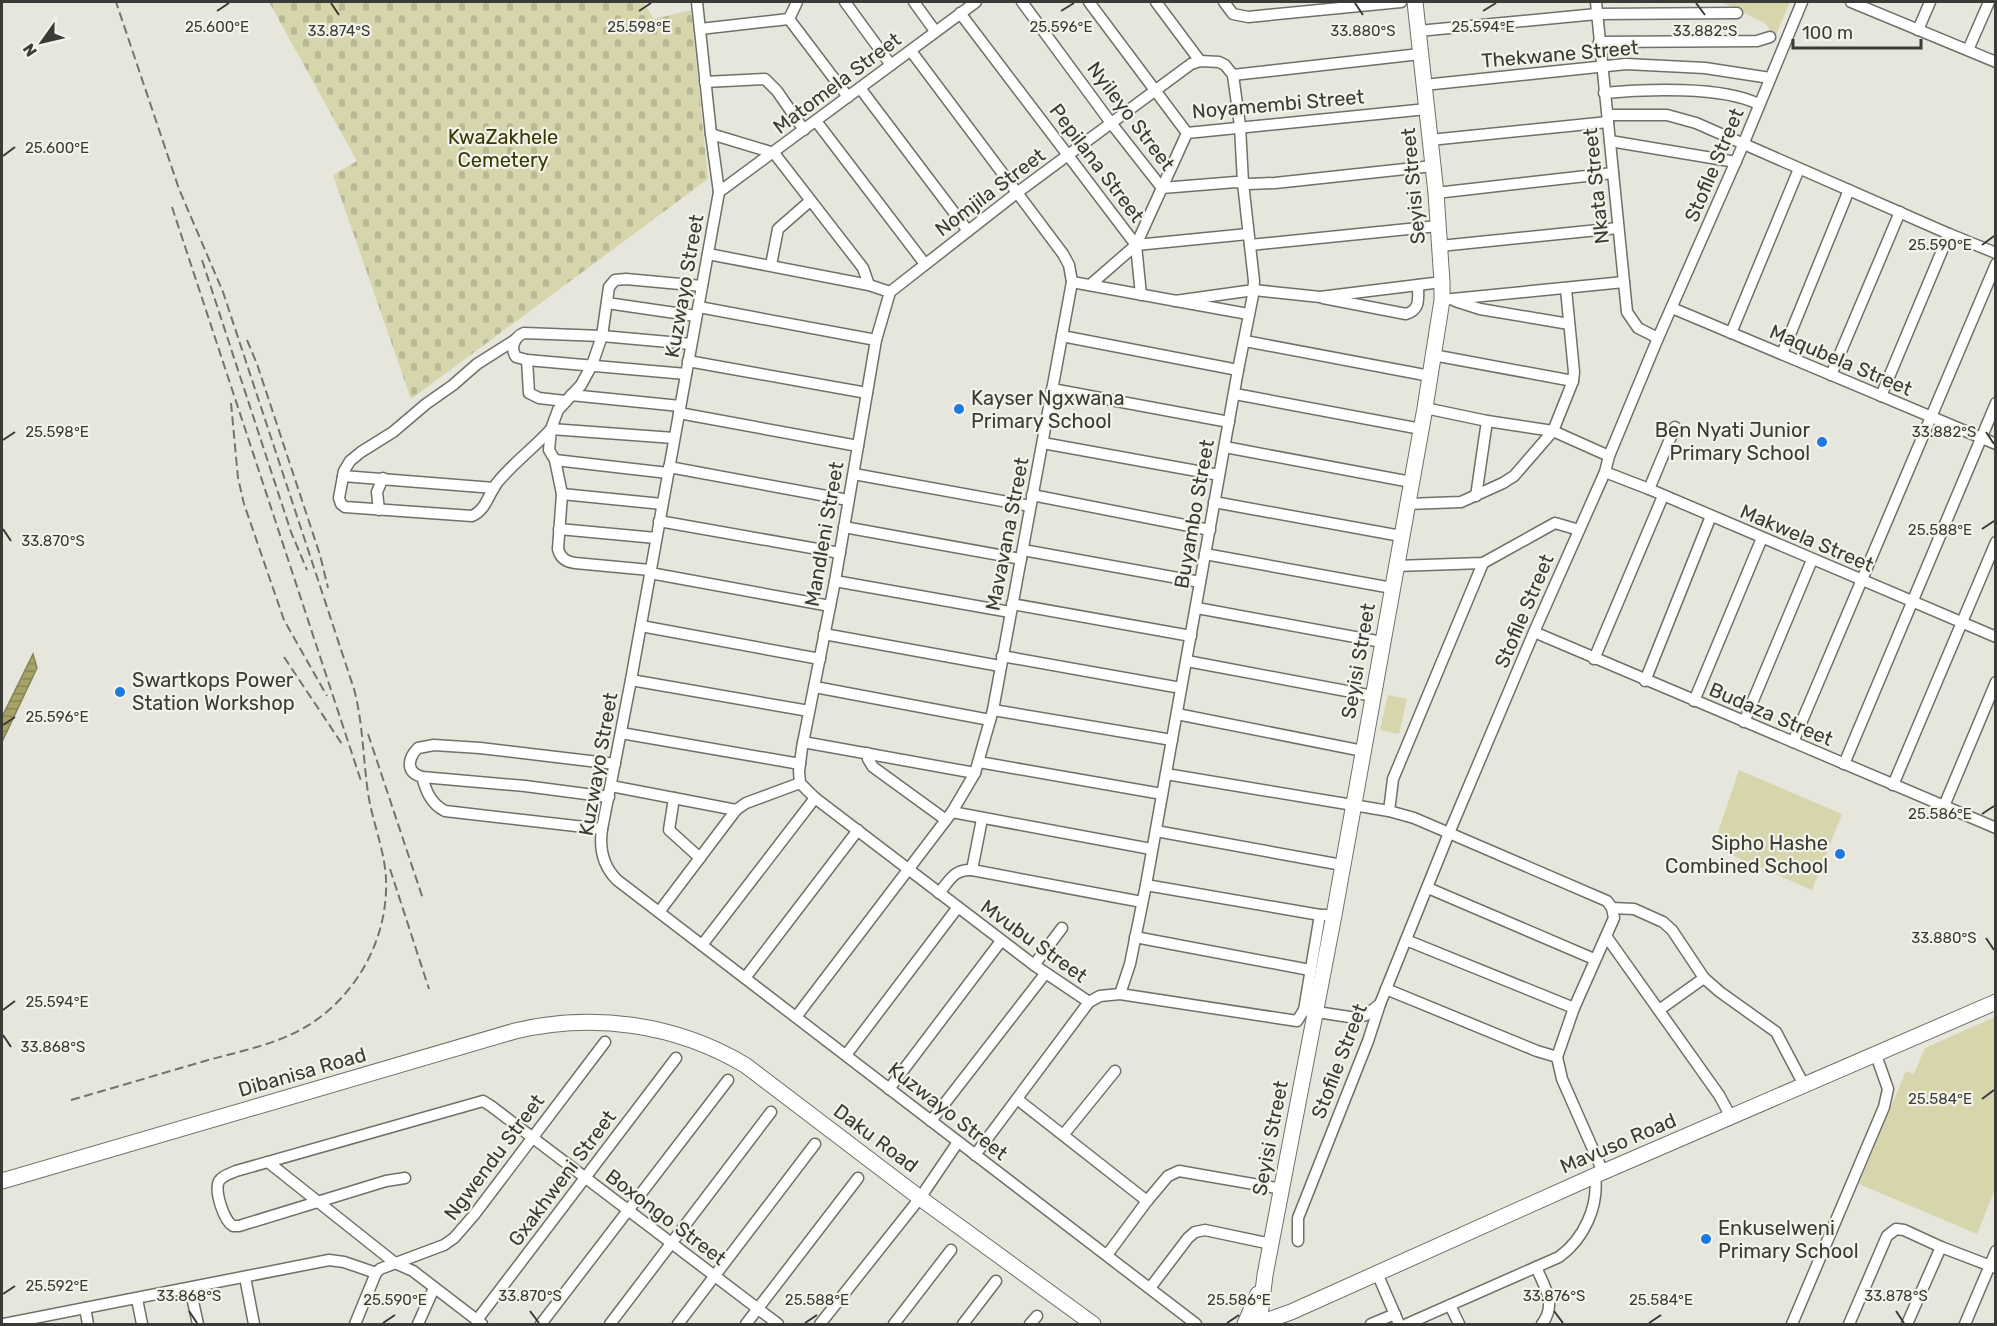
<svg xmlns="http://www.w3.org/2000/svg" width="1997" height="1326" viewBox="0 0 1997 1326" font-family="Rubik,sans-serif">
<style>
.green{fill:#d7d5ac}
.cemetery{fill:url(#cemetery-stones)}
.water{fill:url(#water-rules);stroke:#868458;stroke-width:1.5}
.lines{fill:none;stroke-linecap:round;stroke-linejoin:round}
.street-casing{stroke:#707068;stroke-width:13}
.secondary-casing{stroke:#707068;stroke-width:17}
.street{stroke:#fff;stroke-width:10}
.secondary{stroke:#fff;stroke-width:15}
.rail{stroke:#74746e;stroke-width:2;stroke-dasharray:9 4.5;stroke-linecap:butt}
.ticks{fill:none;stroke:#3a3a36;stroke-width:2}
.poi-dot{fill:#1c79e2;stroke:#f3f3ea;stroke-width:2}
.labels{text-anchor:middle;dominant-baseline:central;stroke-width:4.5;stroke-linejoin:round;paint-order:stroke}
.street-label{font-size:20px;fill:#3a3a36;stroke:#f3f3ea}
.park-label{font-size:20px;fill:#3a3704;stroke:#f3f3ea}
.poi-label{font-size:20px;fill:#3a3a36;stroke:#f3f3ea;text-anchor:start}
.ticks-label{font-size:15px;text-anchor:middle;fill:#3a3a36;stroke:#f3f3ea;stroke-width:4.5;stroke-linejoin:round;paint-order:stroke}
</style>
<defs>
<pattern id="cemetery-stones" width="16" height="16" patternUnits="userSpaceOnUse" patternTransform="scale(1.5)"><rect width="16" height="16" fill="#d7d5ac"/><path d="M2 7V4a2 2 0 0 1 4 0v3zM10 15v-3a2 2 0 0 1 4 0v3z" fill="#b9b895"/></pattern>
<pattern id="water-rules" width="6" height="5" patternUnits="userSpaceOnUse" patternTransform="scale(1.5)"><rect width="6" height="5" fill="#a7a366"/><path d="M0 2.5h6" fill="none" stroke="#898655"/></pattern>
</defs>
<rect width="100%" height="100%" fill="#e6e6dd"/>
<g class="green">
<polygon points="1721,2 1790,2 1775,37 1765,23"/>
<polygon points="1388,695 1407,699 1399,734 1380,730"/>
<polygon points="1739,770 1842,814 1812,890 1713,847"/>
<polygon points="1995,1017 1995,1189 1977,1234 1859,1184 1906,1071 1914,1074 1925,1048"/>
</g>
<polygon class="cemetery" points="269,2 643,2 654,19 691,10 708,179 411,399 333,175 357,161"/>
<polygon class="water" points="33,654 37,668 2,742 2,717"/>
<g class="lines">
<defs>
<g id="street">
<path d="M697,2L711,134L719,192L631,680L602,829C599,849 603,866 617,880L1196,1324"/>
<polyline points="845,2 891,65"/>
<polyline points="914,2 935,31"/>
<polyline points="1022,2 1111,123 1162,188 1236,182 1249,184 1275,183 1433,166"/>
<polyline points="1089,2 1187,133"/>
<polyline points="1156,2 1200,61"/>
<polyline points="1224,2 1233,14 1248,17 1401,2"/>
<polyline points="1596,2 1627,312 1638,328 1658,338"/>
<polyline points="1851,2 1996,62"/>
<polyline points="960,13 1136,245 1248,234"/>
<polyline points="789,19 848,97"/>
<polyline points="789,19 797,2"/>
<polyline points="700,29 789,19"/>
<polyline points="1918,30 1930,2"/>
<polyline points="1418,31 1597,14 1737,13"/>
<polyline points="1599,42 1757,41 1770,37"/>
<polyline points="1968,50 1989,2"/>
<polyline points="1233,75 1420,54"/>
<polyline points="705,82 765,79 777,91 804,130"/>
<polyline points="1424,85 1626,64 1705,68 1770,78"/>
<polyline points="860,88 968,231"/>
<path d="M1604,93C1644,89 1723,86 1758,104"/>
<polyline points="1608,115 1667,115 1696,123 1949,234 1996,253"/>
<polyline points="816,121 925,264"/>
<polyline points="1187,133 1427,109"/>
<polyline points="711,134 774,153 863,268 869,285"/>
<polyline points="1430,140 1608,122"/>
<polyline points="1610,141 1736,162"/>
<polyline points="719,192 976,2"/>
<polyline points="1436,193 1613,173"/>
<polyline points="1136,245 1141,295"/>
<polyline points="1250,245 1438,226"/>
<polyline points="1440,246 1618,228"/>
<polyline points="708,254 869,285 890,292"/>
<polyline points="771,265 778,229 810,201"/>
<polyline points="1072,282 1248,314"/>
<polyline points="1090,285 1136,245 1187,133"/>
<path d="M1323,298L1406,314C1421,310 1418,297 1418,285"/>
<polyline points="1442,300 1624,282"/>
<polyline points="1175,301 1254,290 1320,297 1442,282"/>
<polyline points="1455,301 1480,309 1569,324"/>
<polyline points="607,303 696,316"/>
<polyline points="699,307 876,340"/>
<polyline points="1672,308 1996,444"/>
<polyline points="1731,333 1799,169"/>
<polyline points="1062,336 1238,370"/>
<path d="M515,340L477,364L453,385L426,404L393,432L361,452L350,461L344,471L339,498L341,504L345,507L472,516C486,510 488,495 497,483C513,463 534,448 551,429L674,438"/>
<polyline points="1245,341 1430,376"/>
<polyline points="1782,354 1849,190"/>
<polyline points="1433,355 1573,381"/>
<polyline points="527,360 529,393 539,398 565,401"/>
<polyline points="688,361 867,393"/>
<path d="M686,374L527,360L516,357C510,348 514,337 524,333L602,336L691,344"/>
<polyline points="1831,375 1900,212"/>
<polyline points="1052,389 1229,422"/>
<polyline points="1235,394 1421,429"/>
<polyline points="571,395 680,406"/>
<polyline points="1881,396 1949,234"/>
<polyline points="1425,408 1487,421 1553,431 1609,456"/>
<polyline points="679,413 858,446"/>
<polyline points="1043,443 1219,475"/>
<polyline points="1225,447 1411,482"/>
<polyline points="555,460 668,473"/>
<polyline points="669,467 848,500"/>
<polyline points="1605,472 1649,489 1996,637"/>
<polyline points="854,474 1030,506"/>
<polyline points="343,476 494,488"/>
<polyline points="1649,489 1675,427"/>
<polyline points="562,494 662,504"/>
<polyline points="1032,495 1210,530"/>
<polyline points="1476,496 1487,421"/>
<polyline points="1214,502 1401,536"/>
<polyline points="1407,504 1461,502 1503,483 1514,476 1553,431 1573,381 1574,372 1566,289"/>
<polyline points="379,510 377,492 383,478"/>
<polyline points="659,521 840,553"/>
<polyline points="844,527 1021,559"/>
<polyline points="559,529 656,538"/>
<polyline points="1023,550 1200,582"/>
<polyline points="1205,554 1392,588"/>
<polyline points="1396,566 1483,563 1555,523 1579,530"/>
<path d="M650,570L575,563C567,562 560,558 558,549L562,494L555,460L549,450L551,429L558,410L581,385L592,365L602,336L609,287L615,280L626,279L702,286"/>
<polyline points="650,573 830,606"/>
<polyline points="835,581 1010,612"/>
<polyline points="1012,604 1191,636"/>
<polyline points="1197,608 1382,642"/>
<polyline points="641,626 820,659"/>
<polyline points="1534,632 1996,828"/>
<polyline points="824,634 1000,666"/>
<polyline points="1002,656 1181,688"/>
<polyline points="1594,659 1663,496"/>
<polyline points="1187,661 1373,696"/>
<polyline points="631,680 809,711"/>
<polyline points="1645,681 1711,516"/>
<polyline points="815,687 990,720"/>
<polyline points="1694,701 1762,538"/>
<polyline points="993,710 1172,740"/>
<polyline points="1177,714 1363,751"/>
<polyline points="1744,722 1812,560"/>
<polyline points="621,733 800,764"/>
<polyline points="803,742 975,773"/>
<polyline points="1793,742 1996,264"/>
<polyline points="867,753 868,759 873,767 946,820"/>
<polyline points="979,762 1162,794"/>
<polyline points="1844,764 1996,403"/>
<polyline points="1166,774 1389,811 1414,818 1449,833 1607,901 1612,908 1614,918 1574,1008 1557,1057 1562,1079 1603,1172"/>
<path d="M422,777C426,791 431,804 445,811L602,829"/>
<polyline points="1893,785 1996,542"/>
<polyline points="611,786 736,810 746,803 800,783"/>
<path d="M609,797L525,786L422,777C405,772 408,758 418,748L434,745L480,748L615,764"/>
<polyline points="674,798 669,830 700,858"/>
<polyline points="1944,806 1996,682"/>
<polyline points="1389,811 1393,779 1483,563"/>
<polyline points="952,812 1151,849"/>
<polyline points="982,819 972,870 1142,902"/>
<polyline points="1156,831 1342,865"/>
<polyline points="1146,885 1320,915 1334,915"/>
<polyline points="1428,888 1594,959"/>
<path d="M939,893C950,880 954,869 972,870"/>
<polyline points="1612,908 1634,909 1663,922 1672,930 1704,978 1720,992 1776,1032 1804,1085"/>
<polyline points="659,912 736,810"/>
<polyline points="1606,936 1719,1095 1731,1117"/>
<polyline points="1135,937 1310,970"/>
<polyline points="1406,940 1574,1008"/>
<polyline points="702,945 815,798"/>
<polyline points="1034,965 1062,928"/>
<polyline points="745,978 858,830"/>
<polyline points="1386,989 1537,1051 1557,1057"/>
<polyline points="1120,994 1130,964 1146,885 1238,370 1253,295 1254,281 1243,183 1240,126 1233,75 1225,65 1219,62 1200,61 1191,64 1018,192 890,292 876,340 835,581 802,748 799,771 800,783 815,798 1034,965 1089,1002 1100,996 1120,994 1297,1021 1304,1010 1356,1018 1366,1015 1380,1004"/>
<polyline points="1304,1010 1320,915"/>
<polyline points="1659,1010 1704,978"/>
<polyline points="796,1017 952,812 975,773 993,710 1072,282 1069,265 1063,254 911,51"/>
<polyline points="846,1055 958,907"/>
<polyline points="889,1089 1001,941"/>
<polyline points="1017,1099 1147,1201 1107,1255"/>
<polyline points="931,1121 1045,974"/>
<polyline points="1064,1134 1115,1071"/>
<polyline points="975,1155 1089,1002"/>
<polyline points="268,1162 395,1263 413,1271 482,1324"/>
<path d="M405,1178L386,1181L239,1226H233C224,1221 214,1191 219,1181C223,1175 230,1174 236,1171L483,1101L491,1106L778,1324"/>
<polyline points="1147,1201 1168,1176 1179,1171 1282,1189"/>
<polyline points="1298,1241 1298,1218 1368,1041 1380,1004 1449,833 1534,632 1605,472 1609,456 1658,338 1740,152 1802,2"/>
<path d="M1536,1267C1545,1288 1557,1304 1542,1324"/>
<polyline points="1377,1273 1399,1324"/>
<polyline points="245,1277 254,1324"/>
<polyline points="190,1288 198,1324"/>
<polyline points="1150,1288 1188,1238 1195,1232 1205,1230 1271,1244"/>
<polyline points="137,1299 142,1324"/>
<polyline points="1450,1305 1459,1324"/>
<polyline points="85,1308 88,1324"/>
<polyline points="477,1320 676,1058"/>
<polyline points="4,1324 329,1260 344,1262 376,1273"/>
<polyline points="355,1324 376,1273 380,1269 444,1245 454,1238 474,1215 605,1042"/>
<polyline points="418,1324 434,1288"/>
<polyline points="541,1324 728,1080"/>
<polyline points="610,1324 771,1112"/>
<polyline points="678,1324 815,1144"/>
<polyline points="746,1324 858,1178"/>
<polyline points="820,1324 920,1198 958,1142"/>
<polyline points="894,1324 951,1250"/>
<polyline points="963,1324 996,1281"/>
<polyline points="1030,1324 1037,1316"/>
<polyline points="1371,1324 1395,1314"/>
<path d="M1407,1324L1559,1257C1584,1239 1599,1206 1595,1176"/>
<polyline points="1792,1324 1884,1107 1888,1089 1876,1055"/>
<polyline points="1849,1324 1887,1236 1896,1229 1904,1230 1941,1247 1996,1268"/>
<polyline points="1907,1324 1941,1247"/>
<polyline points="1965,1324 1996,1251"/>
</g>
<g id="secondary">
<path d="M2,1181L515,1031C593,1012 676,1024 745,1065L920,1198L1093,1324"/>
<polyline points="1245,1324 1258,1294"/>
<polyline points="1257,1324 1291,1312 1603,1172 1996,1002"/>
<polyline points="1259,1324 1265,1275 1334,915 1425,408 1442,300 1442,282 1436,193 1415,2"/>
</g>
</defs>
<use href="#street" class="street-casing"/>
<use href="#secondary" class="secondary-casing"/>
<use href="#street" class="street"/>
<use href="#secondary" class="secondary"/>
<g class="rail">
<polyline points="172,207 362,784"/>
<polyline points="202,260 291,532 307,570"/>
<polyline points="247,340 257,364 320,555 328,588"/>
<polyline points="231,403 238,478 244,504 284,620 327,696"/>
<polyline points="284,657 344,747"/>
<polyline points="368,734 423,899"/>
<polyline points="390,869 429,989"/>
<path d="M71,1100C114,1088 156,1075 198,1063C228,1054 261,1048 290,1035C346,1010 384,952 386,891C388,857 373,826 368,793C363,758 363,723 354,689L223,292L179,189L116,2"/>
</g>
</g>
<path class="ticks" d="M331,3L339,15M1355,3L1363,15M1696,3L1705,15M217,11L229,3M639,11L651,3M1061,11L1074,3M1483,11L1496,3M3,156L15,147M1982,245L1994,236M1986,432L1994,444M3,440L15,432M3,529L11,541M1982,529L1994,521M3,725L15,717M1982,814L1994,806M1986,938L1994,950M3,1010L15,1001M3,1035L11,1047M1982,1099L1994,1090M3,1294L15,1286M189,1311L197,1323M530,1311L539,1323M1554,1311L1563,1323M1896,1311L1904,1323M383,1323L395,1315M805,1323L817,1315M1227,1323L1239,1315M1649,1323L1661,1315"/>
<g class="poi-dot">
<circle cx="959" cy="409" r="6"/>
<circle cx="1822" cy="442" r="6"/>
<circle cx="120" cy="692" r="6"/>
<circle cx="1840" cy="854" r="6"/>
<circle cx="1706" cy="1239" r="6"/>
</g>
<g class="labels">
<g class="street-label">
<text transform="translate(1560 54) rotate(-5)">Thekwane Street</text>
<text transform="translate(837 83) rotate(-37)">Matomela Street</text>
<text transform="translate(1278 104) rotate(-5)">Noyamembi Street</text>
<text transform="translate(1131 116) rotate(53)">Nyileyo Street</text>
<text transform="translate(1097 163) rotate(53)">Pepilana Street</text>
<text transform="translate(1714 165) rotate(-67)">Stofile Street</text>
<text transform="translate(1413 186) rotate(-95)">Seyisi Street</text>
<text transform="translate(1596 186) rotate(-96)">Nkata Street</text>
<text transform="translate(990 192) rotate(-37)">Nomjila Street</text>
<text transform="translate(684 286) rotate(-80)">Kuzwayo Street</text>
<text transform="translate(1841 360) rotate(23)">Maqubela Street</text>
<text transform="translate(1194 514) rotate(-80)">Buyambo Street</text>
<text transform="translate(824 534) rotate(-80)">Mandleni Street</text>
<text transform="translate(1007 534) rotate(-79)">Mavavana Street</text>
<text transform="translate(1807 538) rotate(23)">Makwela Street</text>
<text transform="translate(1524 611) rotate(-67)">Stofile Street</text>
<text transform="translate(1358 661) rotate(-80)">Seyisi Street</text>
<text transform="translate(1771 714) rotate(23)">Budaza Street</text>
<text transform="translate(598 764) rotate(-80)">Kuzwayo Street</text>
<text transform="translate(1034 941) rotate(36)">Mvubu Street</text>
<text transform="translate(1339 1061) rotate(-69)">Stofile Street</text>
<text transform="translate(302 1072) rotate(-16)">Dibanisa Road</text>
<text transform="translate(948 1111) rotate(38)">Kuzwayo Street</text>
<text transform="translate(876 1138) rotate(37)">Daku Road</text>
<text transform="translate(1270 1138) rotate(-79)">Seyisi Street</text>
<text transform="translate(1618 1143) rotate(-23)">Mavuso Road</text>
<text transform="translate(494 1157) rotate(-53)">Ngwendu Street</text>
<text transform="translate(562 1178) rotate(-53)">Gxakhweni Street</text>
<text transform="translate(666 1217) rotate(37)">Boxongo Street</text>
</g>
<g class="park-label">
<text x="503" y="137">KwaZakhele<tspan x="503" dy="23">Cemetery</tspan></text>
</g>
<g class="poi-label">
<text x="971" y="398">Kayser Ngxwana<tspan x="971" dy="23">Primary School</tspan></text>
<text x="1810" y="430" text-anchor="end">Ben Nyati Junior<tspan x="1810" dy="23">Primary School</tspan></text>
<text x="132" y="680">Swartkops Power<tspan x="132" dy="23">Station Workshop</tspan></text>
<text x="1828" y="843" text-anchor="end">Sipho Hashe<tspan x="1828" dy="23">Combined School</tspan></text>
<text x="1718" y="1228">Enkuselweni<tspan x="1718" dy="23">Primary School</tspan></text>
</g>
</g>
<g class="ticks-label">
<text x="217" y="32">25.600°E</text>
<text x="639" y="32">25.598°E</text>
<text x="1061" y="32">25.596°E</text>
<text x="1483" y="32">25.594°E</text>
<text x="339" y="36">33.874°S</text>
<text x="1363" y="36">33.880°S</text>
<text x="1705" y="36">33.882°S</text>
<text x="57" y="153">25.600°E</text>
<text x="1940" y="250">25.590°E</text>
<text x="57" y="437">25.598°E</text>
<text x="1944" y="437">33.882°S</text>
<text x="1940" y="535">25.588°E</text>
<text x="53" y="546">33.870°S</text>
<text x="57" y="722">25.596°E</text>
<text x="1940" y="819">25.586°E</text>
<text x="1944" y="943">33.880°S</text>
<text x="57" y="1007">25.594°E</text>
<text x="53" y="1052">33.868°S</text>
<text x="1940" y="1104">25.584°E</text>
<text x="57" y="1291">25.592°E</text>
<text x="189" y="1301">33.868°S</text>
<text x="530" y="1301">33.870°S</text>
<text x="1554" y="1301">33.876°S</text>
<text x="1896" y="1301">33.878°S</text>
<text x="395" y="1305">25.590°E</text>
<text x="817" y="1305">25.588°E</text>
<text x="1239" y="1305">25.586°E</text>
<text x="1661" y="1305">25.584°E</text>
</g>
<rect width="1997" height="1326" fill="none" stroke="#3a3a36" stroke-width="6"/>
<g transform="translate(42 42) rotate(236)" stroke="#f3f3ea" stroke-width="4.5" paint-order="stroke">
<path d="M0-4.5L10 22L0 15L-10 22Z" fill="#3a3a36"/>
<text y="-9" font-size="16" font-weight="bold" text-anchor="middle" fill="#3a3a36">N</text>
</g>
<path d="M1793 39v9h128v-9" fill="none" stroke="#3a3a36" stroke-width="3"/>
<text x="1802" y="39" font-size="18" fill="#3a3a36" stroke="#f3f3ea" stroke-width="4.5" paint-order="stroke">100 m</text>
</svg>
